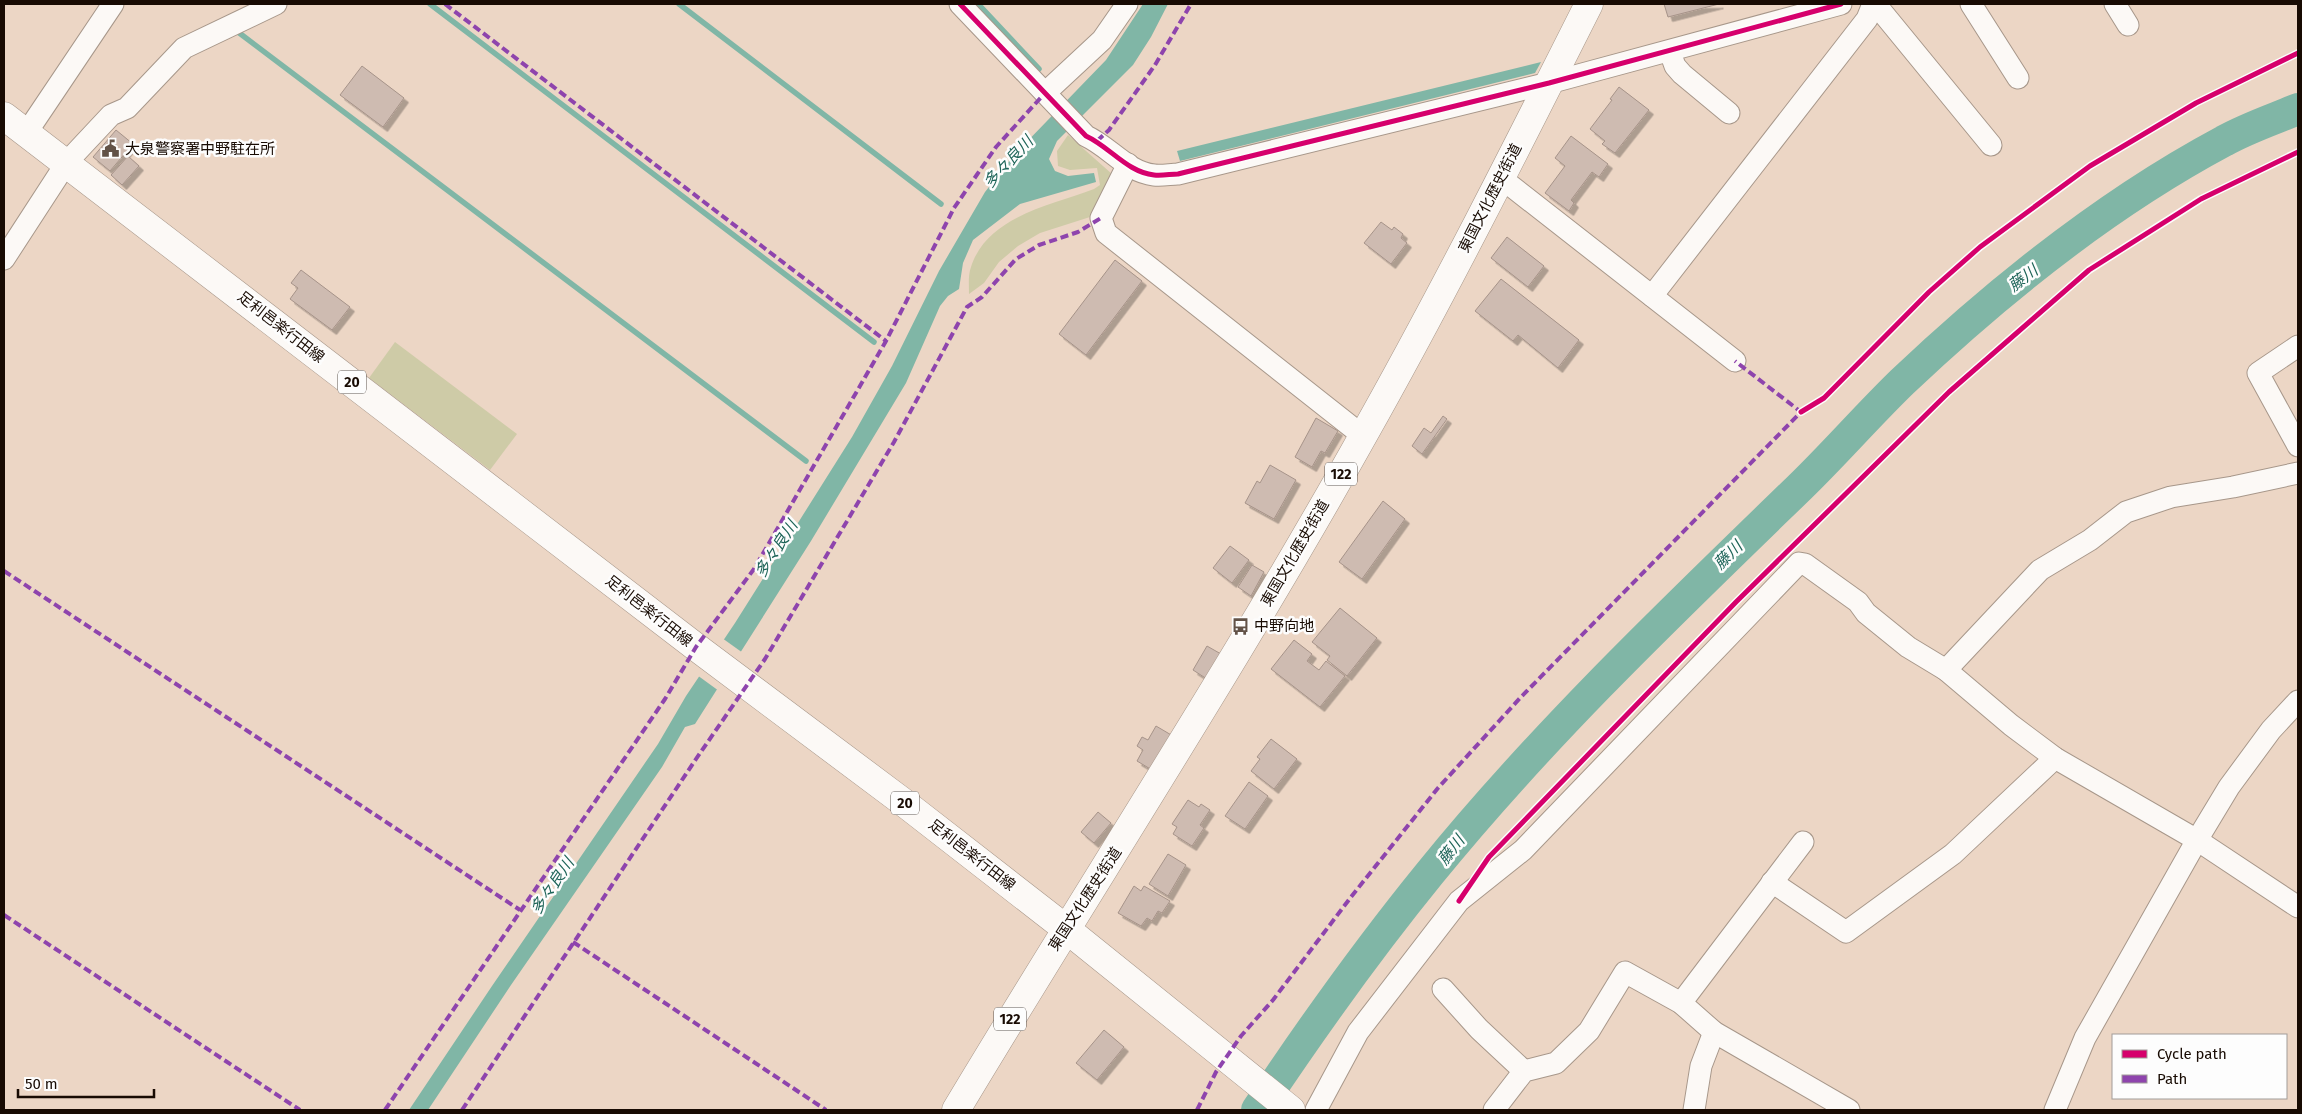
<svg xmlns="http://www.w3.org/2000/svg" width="2302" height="1114" viewBox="0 0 2302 1114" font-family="'Fira Sans','Noto Sans JP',sans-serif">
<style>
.green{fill:#cecba7}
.water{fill:#80b6a6}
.pier{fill:#ecd6c5}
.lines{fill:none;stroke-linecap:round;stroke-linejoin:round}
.stream{stroke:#80b6a6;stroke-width:5.5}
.river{stroke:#80b6a6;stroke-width:32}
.building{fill:#cebbb1;stroke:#a69389;filter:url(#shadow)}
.minor-casing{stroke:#a7978a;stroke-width:23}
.major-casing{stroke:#a7978a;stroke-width:29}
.highway-casing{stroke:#a7978a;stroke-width:29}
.minor{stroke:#fcf9f6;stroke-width:21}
.major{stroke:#fcf9f6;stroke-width:28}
.highway{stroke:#fcf9f6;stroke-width:28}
.quiet{stroke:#8e44ad;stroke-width:4;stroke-dasharray:8 4;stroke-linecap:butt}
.cycleway-casing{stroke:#fdfdfd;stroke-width:8}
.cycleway{stroke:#d6006c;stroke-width:5}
.labels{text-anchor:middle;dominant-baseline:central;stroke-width:5;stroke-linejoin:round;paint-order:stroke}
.shield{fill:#fdfdfd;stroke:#5d544e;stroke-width:1}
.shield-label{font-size:14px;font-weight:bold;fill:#180b03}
.poi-label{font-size:15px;fill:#180b03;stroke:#fdfdfd;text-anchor:start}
.street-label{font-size:15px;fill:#180b03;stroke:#fdfdfd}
.water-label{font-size:16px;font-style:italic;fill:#1e6458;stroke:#fdfdfd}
</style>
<defs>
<filter id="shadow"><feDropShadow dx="4.5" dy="4.5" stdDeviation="0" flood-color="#0004"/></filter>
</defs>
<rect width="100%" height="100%" fill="#ecd6c5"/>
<g class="green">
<path d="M1068,135L1112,174L1090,217L1040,233L1018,246L999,262L984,283L969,294C969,285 968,275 971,267C987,216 1052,205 1094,189L1100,185L1097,168L1070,170L1058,166L1057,151Z"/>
<polygon points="395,342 517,434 490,470 369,378"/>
</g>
<g class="water">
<polygon points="1143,4 1168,4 1151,37 1133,65 1057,141 1049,159 1055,171 1068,176 1094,173 1096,182 1020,204 973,240 963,263 959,289 948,296 940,306 906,383 811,541 695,724 685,727 662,767 511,985 428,1110 409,1110 492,986 658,744 686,696 735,623 852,437 892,366 939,271 985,192 1014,155 1106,60"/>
<polygon points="1541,62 1535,73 1180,161 1177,151"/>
</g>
<polygon class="pier" points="722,638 743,653 719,691 697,675"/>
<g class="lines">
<g class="stream">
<polyline points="430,4 874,342"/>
<polyline points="679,4 941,204"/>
<polyline points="978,4 1039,69"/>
<polyline points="238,32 806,461"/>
</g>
<path class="river" d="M1257,1110C1311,1029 1368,949 1430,873C1542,735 1672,611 1800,487C1835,453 1867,416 1902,382C1998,291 2106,204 2224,141C2247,128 2274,119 2298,109"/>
</g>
<g class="building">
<polygon points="1664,4 1719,4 1668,17"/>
<polygon points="362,66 404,98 383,127 340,95"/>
<polygon points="1619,87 1649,110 1615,153 1602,144 1605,141 1590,129 1612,100 1610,99"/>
<polygon points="116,130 133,144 110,171 93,157"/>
<polygon points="1571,136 1608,164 1599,177 1592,172 1571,200 1574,203 1569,211 1545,193 1565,166 1555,158"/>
<polygon points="128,156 139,166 122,185 111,175"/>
<polygon points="1381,222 1392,230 1394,227 1403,234 1401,238 1407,243 1391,264 1364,243"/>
<polygon points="1507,237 1544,266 1528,287 1491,258"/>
<polygon points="1115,260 1142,281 1086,355 1059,334"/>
<polygon points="301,270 350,307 332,330 290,299 298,288 291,283"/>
<polygon points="1501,279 1579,340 1558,368 1518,335 1513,341 1475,311"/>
<polygon points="1443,416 1447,419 1422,454 1412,446 1424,428 1431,433"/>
<polygon points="1316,418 1338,431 1325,453 1321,451 1312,467 1295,457"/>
<polygon points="1270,465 1296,480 1274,519 1245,503 1257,481 1260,483"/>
<polygon points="1383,501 1405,519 1362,579 1339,562"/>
<polygon points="1230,546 1249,560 1232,583 1213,568"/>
<polygon points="1252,565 1264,572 1251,596 1238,587"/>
<polygon points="1340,608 1377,638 1347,676 1327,660 1330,656 1312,642"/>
<polygon points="1294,640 1312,654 1307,661 1319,670 1326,661 1345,676 1320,707 1271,669"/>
<polygon points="1207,646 1221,654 1207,679 1193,670"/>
<polygon points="1156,726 1173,736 1152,770 1137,761 1143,750 1137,746 1142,737 1148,740"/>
<polygon points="1271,739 1297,759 1274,789 1251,771 1260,759 1257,757"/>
<polygon points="1249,782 1268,796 1245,829 1225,816"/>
<polygon points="1188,800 1199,807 1201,804 1210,810 1200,825 1204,828 1192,846 1173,834 1177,827 1172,824"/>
<polygon points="1098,812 1111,823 1094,843 1081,832"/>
<polygon points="1168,854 1186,865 1168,896 1149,884"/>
<polygon points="1134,886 1141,891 1144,886 1170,901 1162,913 1158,911 1152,921 1147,918 1141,926 1118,913"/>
<polygon points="1104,1030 1124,1047 1097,1080 1076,1063"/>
</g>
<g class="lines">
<defs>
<g id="minor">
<path d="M960,4L1086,136C1110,147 1127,172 1154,175C1162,176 1171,174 1178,174L1549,83L1841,4"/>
<polyline points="1971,4 2018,78"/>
<polyline points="2115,4 2128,25"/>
<polyline points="1873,7 1882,12 1991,145"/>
<polyline points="1670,52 1675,66 1682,74 1729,113"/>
<polyline points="1045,93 1102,40 1127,4"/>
<polyline points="27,132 113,4"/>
<polyline points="1128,164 1101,218 1106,233 1363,436"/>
<polyline points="1501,178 1735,361"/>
<polyline points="4,259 67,162 111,115 127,108 184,48 276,4"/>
<polyline points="1652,296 1867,19 1873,4"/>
<polyline points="2298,346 2258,373 2298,446"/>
<polyline points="1946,670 2040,570 2090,540 2126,512 2171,497 2233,487 2298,473"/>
<polyline points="1772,882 1846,932 1953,854 2055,758"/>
<polyline points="1443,989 1479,1029 1524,1071"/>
<polyline points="1681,1003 1803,842"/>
<polyline points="1316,1110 1358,1032 1459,901 1523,850 1799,563 1805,564 1858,602 1866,613 1908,647 1946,670 2011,725 2055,758 2197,840 2298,907"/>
<polyline points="1494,1110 1524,1071 1556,1063 1589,1031 1625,972 1681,1003 1714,1032 1849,1110"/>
<polyline points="1694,1110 1701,1066 1714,1032"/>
<polyline points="2055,1110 2085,1038 2197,840 2229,787 2271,730 2298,701"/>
</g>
<polyline id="major" points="4,116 696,647 903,802 1065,928 1291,1110"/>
<path id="highway" d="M956,1110C1091,885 1235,665 1363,436C1443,294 1516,149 1589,4"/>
</defs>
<use href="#minor" class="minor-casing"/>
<use href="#major" class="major-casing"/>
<use href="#highway" class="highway-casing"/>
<use href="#minor" class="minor"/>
<use href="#major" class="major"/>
<use href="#highway" class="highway"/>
<g class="quiet">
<polyline points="445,4 886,341"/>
<polyline points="1097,141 1109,130 1155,65 1191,4"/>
<polyline points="4,571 520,910"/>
<polyline points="4,915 300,1110"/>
<polyline points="573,942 826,1110"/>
<polyline points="385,1110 665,699 696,647 754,569 886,341 954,208 996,147 1045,93"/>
<polyline points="462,1110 696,759 765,659 894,442 967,307 982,297 1016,259 1039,245 1078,232 1101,218"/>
<polyline points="1197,1110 1216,1072 1241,1036 1273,1000 1351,897 1438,788 1521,697 1801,412 1735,361"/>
</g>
<defs>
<g id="cycleway">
<path d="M960,4L1086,136C1110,147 1127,172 1154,175C1162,176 1171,174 1178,174L1549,83L1841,4"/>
<polyline points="1801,412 1824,398 1929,292 1980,247 2090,166 2196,103 2298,53"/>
<polyline points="1459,901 1489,857 1736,602 1949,392 2089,270 2201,199 2298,152"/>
</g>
</defs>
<use href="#cycleway" class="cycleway-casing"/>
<use href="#cycleway" class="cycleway"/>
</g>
<defs>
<symbol id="civic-bare" viewBox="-9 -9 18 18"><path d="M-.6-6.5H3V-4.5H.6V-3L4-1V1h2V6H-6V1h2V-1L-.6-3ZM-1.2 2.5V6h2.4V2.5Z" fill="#625247" stroke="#fdfdfd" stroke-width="2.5" paint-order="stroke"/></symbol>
<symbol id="bus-bare" viewBox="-9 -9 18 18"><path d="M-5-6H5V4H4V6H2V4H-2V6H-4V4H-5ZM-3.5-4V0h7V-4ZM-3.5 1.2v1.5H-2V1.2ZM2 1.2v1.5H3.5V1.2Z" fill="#625247" stroke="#fdfdfd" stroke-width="2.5" paint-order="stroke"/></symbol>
</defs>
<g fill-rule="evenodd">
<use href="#civic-bare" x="98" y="136" width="25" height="25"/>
<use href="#bus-bare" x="1228" y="614" width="25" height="25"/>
</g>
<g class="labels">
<g class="shield">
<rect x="338" y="370.5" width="28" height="23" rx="4"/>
<rect x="1325" y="462.5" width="32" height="23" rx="4"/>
<rect x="891" y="791.5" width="28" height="23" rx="4"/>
<rect x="994" y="1007.5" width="32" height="23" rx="4"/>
</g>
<g class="shield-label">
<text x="352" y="382">20</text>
<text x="1341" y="474">122</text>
<text x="905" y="803">20</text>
<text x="1010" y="1019">122</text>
</g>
<g class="poi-label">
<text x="125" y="149">大泉警察署中野駐在所</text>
<text x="1254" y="626">中野向地</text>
</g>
<g class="street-label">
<text transform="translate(1490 198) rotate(-63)">東国文化歴史街道</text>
<text transform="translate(281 327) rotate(38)">足利邑楽行田線</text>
<text transform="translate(1295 553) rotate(-60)">東国文化歴史街道</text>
<text transform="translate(649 611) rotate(38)">足利邑楽行田線</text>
<text transform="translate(972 855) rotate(38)">足利邑楽行田線</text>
<text transform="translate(1085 899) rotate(-57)">東国文化歴史街道</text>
</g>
<g class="water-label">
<text transform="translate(1008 162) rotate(-47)">多々良川</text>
<text transform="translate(2023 278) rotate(-37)">藤川</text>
<text transform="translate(776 549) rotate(-57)">多々良川</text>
<text transform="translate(1728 555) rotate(-45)">藤川</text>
<text transform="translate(1451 850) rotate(-52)">藤川</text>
<text transform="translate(552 886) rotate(-56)">多々良川</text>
</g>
</g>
<rect width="2302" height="1114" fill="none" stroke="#180b03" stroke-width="10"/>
<rect x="2112" y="1034" width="175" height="65" fill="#fdfdfd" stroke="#a19c99"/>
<rect x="2122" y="1050" width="25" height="8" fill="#d6006c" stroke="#a19c99"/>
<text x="2157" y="1059" font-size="15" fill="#180b03">Cycle path</text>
<rect x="2122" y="1075" width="25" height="8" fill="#8e44ad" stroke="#a19c99"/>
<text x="2157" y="1084" font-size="15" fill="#180b03">Path</text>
<path d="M18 1089v8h136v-8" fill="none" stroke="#180b03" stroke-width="2.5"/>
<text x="25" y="1089" font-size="15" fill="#180b03" stroke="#fdfdfd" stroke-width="4" paint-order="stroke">50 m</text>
</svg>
